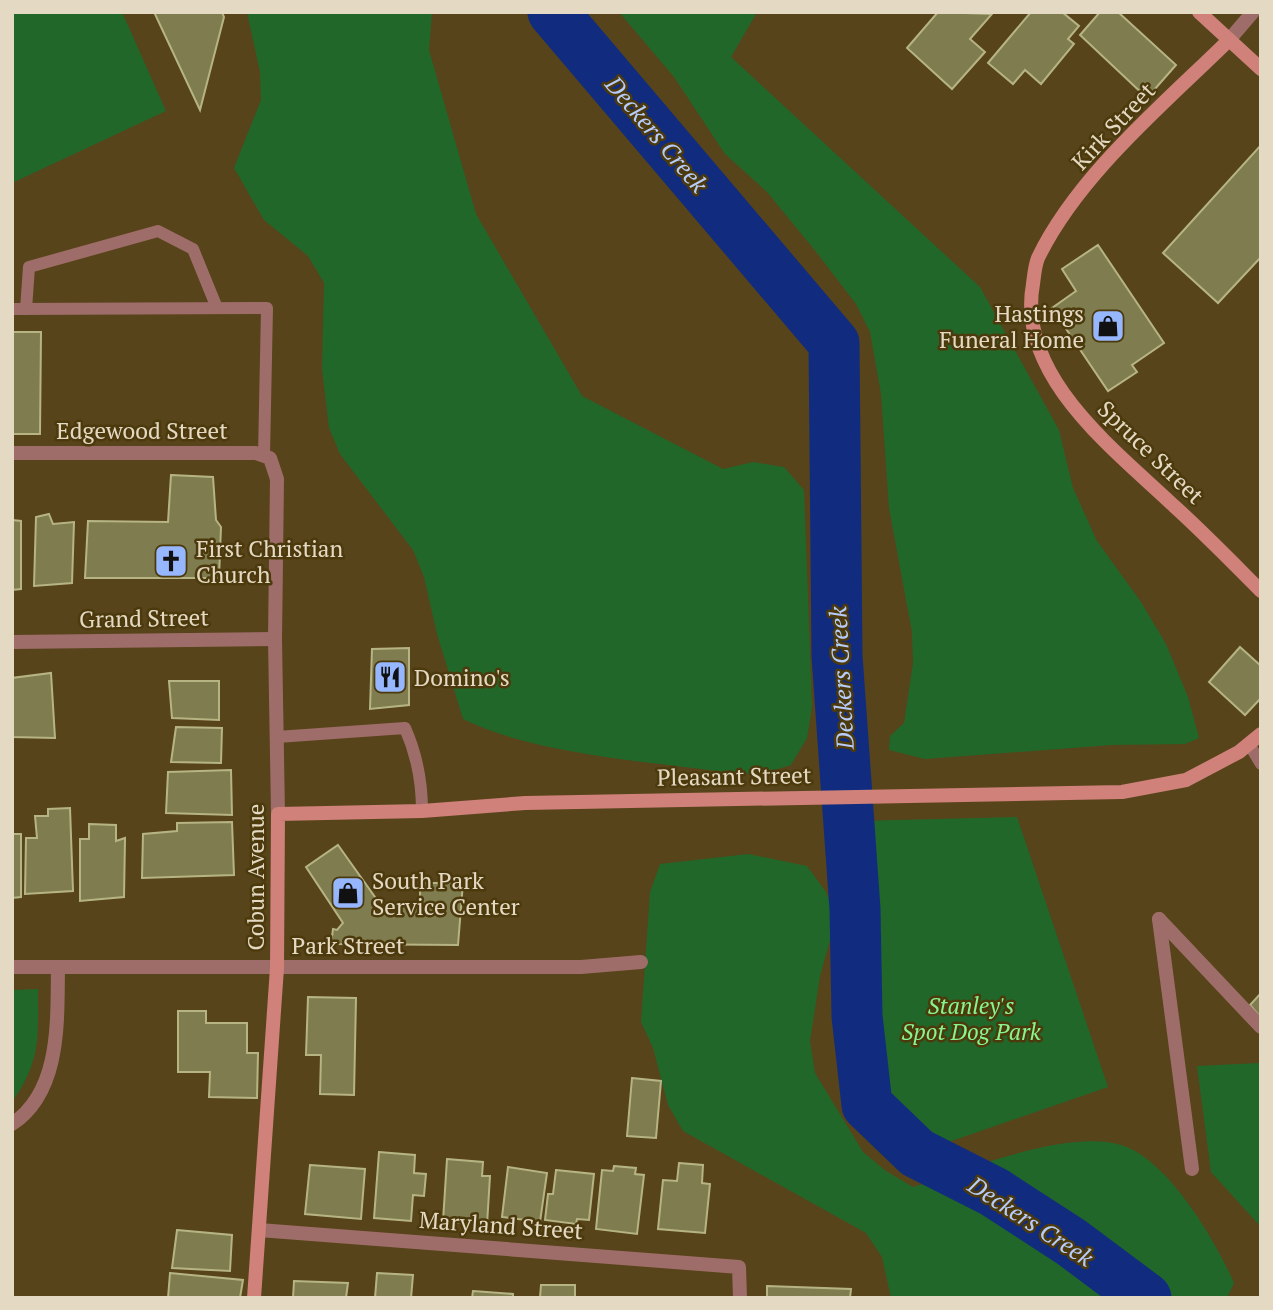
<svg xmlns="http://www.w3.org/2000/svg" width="1273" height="1310" viewBox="0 0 1273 1310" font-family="'PT Serif',serif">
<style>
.green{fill:#22672a}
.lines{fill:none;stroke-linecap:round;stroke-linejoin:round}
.river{stroke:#112c7f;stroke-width:51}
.building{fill:#7f7d4f;stroke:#b7b484;stroke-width:2}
.lane{stroke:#9f6d69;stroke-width:12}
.street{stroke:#9f6d69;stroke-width:14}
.secondary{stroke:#cf817a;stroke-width:14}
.labels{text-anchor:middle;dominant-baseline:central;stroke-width:5;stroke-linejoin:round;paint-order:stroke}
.street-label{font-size:23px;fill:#e4d9c3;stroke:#4c3a0d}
.poi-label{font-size:23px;fill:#e4d9c3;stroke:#4c3a0d;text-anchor:start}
.park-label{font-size:23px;font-style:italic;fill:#86f58d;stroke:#4c3a0d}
.water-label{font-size:24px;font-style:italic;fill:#b7ccfb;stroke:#4c3a0d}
</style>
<rect width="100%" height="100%" fill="#57441a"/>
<g class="green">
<polygon points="12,12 122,12 166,111 12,183"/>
<path d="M247,12H432L429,50L476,214L582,396L723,469L753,462L784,467L804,490L812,707L807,738L791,765L761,774L731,773C649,761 536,755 463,719L437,634L424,577L413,550L340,454L329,428L322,369L324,283L308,256L264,220L234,168L261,100L260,72Z"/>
<polygon points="619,12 757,12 731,57 980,287 1059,430 1073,488 1097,541 1141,602 1166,644 1188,697 1199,738 1185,744 1112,745 925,759 889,750 890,736 904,723 913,663 912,632 889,508 881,394 870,332 856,304 817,253 767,192 725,154 674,77"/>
<polygon points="1017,817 1108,1087 917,1153 867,1105 857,821"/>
<path d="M748,854L807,866L826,892L836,919L820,976L810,1041L815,1073L863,1152L886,1171L913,1187C967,1170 1065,1129 1121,1145C1167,1158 1216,1241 1234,1283L1227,1298H891L882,1257L866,1233L683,1131L668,1105L653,1048L641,1022L650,892L660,864Z"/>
<path d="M38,989C38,1038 41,1061 12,1102V990Z"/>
<polygon points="1259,1063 1261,1065 1261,1227 1211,1172 1197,1066"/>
</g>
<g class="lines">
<polyline class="river" points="553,12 834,343 837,656 855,909 857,1016 867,1105 917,1153 994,1192 1071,1242 1146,1298"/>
</g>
<g class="building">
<polygon points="154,12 222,12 224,17 200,110"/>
<polygon points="938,12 992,14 970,39 985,52 952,89 907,48"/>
<polygon points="1031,12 1062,12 1079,26 1068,39 1074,44 1041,84 1025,70 1013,84 988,63"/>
<polygon points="1100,12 1118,12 1176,65 1147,98 1080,35"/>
<polygon points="1261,145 1261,257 1218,303 1163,253"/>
<polygon points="1098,245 1164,343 1132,365 1137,372 1108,391 1052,308 1076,291 1062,269"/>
<polygon points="12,332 41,332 40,434 12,434"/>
<polygon points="171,475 213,477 216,520 221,527 219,578 85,578 88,521 168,522"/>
<polygon points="49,514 53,524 74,522 72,583 34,586 36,517"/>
<polygon points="12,520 21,521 21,589 12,590"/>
<polygon points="1240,647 1261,666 1261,698 1245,715 1209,682"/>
<polygon points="409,648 409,705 370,709 372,649"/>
<polygon points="51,673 55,738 12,737 12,678"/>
<polygon points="169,681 219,681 219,720 172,718"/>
<polygon points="176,727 222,728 221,763 171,762"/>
<polygon points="231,770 232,815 166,813 168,772"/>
<polygon points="70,808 73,891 25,894 26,838 37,838 35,816 48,816 48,809"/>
<polygon points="232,822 234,875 142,878 143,834 177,831 177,823"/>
<polygon points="89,824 116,825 116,841 125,838 124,897 80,901 80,839 89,839"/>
<polygon points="12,834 21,834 21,897 12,898"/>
<polygon points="338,845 380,904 420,905 420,883 463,883 458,945 331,944 333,929 337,930 343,923 306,867"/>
<polygon points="1261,993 1261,1018 1250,1005"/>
<polygon points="308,997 356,998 354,1095 320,1094 321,1055 306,1055"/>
<polygon points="178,1011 206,1011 206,1023 247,1023 247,1053 258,1053 257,1098 209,1097 210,1072 178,1072"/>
<polygon points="632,1078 661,1081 656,1138 627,1136"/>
<polygon points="379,1152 415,1155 414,1173 426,1174 424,1196 413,1195 411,1221 374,1218"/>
<polygon points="447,1159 483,1162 482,1176 490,1176 487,1225 443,1221"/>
<polygon points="679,1163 703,1165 702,1183 710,1184 705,1233 658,1229 663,1180 677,1181"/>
<polygon points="310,1165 365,1169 361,1219 305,1214"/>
<polygon points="614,1166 636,1168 635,1174 644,1175 637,1234 596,1229 602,1170 613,1171"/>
<polygon points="508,1167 547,1173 540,1222 502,1217"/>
<polygon points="556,1170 594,1174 589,1220 577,1219 576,1224 545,1220 548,1194 553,1194"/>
<polygon points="177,1230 232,1235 230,1271 172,1268"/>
<polygon points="170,1273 243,1280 240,1298 168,1298"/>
<polygon points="377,1273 413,1275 411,1298 375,1298"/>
<polygon points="294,1281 348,1283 346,1298 293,1298"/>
<polygon points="541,1285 575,1285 575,1298 540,1298"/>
<polygon points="767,1286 851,1289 850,1298 767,1298"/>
<polygon points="473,1291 513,1294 513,1298 472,1298"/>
</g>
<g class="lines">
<g class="lane">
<polyline points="12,309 267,308 264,455"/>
<polyline points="26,309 29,267 158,231 193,249 217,308"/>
<path d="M277,737L405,728C417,755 422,781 422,811"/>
<polyline points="1249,744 1261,764"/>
</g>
<g class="street">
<polyline points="1229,40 1253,12"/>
<polyline points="12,453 256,453 270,458 277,479 275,639 278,814"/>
<polyline points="12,642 275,639"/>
<polyline points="1159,919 1192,1169"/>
<polyline points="1159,919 1261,1027"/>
<polyline points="12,967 581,967 641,962"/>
<path d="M12,1124C62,1091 57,1018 58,967"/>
<polyline points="259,1230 739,1267 740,1298"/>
</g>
<g class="secondary">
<polyline points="1199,12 1261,69"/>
<path d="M1229,40C1164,104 1078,175 1038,258C1035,265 1034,276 1033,284C1016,376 1115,450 1174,506C1204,533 1232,562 1261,591"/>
<polyline points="254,1298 277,968 278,814 422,811 525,803 1122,792 1186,780 1239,752 1261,734"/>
</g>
</g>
<defs>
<symbol id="shop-square" viewBox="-11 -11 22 22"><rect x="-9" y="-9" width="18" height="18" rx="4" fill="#96b6fd" stroke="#4c3a0d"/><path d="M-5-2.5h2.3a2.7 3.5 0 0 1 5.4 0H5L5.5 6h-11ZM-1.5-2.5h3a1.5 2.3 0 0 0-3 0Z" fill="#111"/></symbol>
<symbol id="church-square" viewBox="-11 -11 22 22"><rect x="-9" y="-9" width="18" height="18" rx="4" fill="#96b6fd" stroke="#4c3a0d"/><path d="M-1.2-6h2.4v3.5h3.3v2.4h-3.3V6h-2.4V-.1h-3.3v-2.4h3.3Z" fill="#111"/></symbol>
<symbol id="restaurant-square" viewBox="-11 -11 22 22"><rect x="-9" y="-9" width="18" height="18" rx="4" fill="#96b6fd" stroke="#4c3a0d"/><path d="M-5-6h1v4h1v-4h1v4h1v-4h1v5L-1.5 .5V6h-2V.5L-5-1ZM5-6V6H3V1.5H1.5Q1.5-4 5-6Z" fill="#111"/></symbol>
</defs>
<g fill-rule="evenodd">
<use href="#shop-square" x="1089" y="307" width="38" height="38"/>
<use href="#church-square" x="152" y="542" width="38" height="38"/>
<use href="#restaurant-square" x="371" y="658" width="38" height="38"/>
<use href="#shop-square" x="329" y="874" width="38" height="38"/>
</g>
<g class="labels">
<g class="street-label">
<text transform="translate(1113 126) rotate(-47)">Kirk Street</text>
<text x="142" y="430">Edgewood Street</text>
<text transform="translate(1151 452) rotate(44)">Spruce Street</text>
<text transform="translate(144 618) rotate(-1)">Grand Street</text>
<text transform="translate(734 776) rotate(-1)">Pleasant Street</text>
<text transform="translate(255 877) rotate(-90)">Cobun Avenue</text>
<text x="348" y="945">Park Street</text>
<text transform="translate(501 1225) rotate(4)">Maryland Street</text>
</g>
<g class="poi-label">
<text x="1084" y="313" text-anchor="end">Hastings<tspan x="1084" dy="26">Funeral Home</tspan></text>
<text x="196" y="548">First Christian<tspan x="196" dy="26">Church</tspan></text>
<text x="414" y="677">Domino's</text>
<text x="372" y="880">South Park<tspan x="372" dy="26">Service Center</tspan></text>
</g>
<g class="park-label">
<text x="971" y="1005">Stanley's<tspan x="971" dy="26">Spot Dog Park</tspan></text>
</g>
<g class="water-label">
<text transform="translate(657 134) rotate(50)">Deckers Creek</text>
<text transform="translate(841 678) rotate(-93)">Deckers Creek</text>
<text transform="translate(1031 1221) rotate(33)">Deckers Creek</text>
</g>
</g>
<rect width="1273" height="1310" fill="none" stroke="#e4d9c3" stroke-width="28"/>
</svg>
